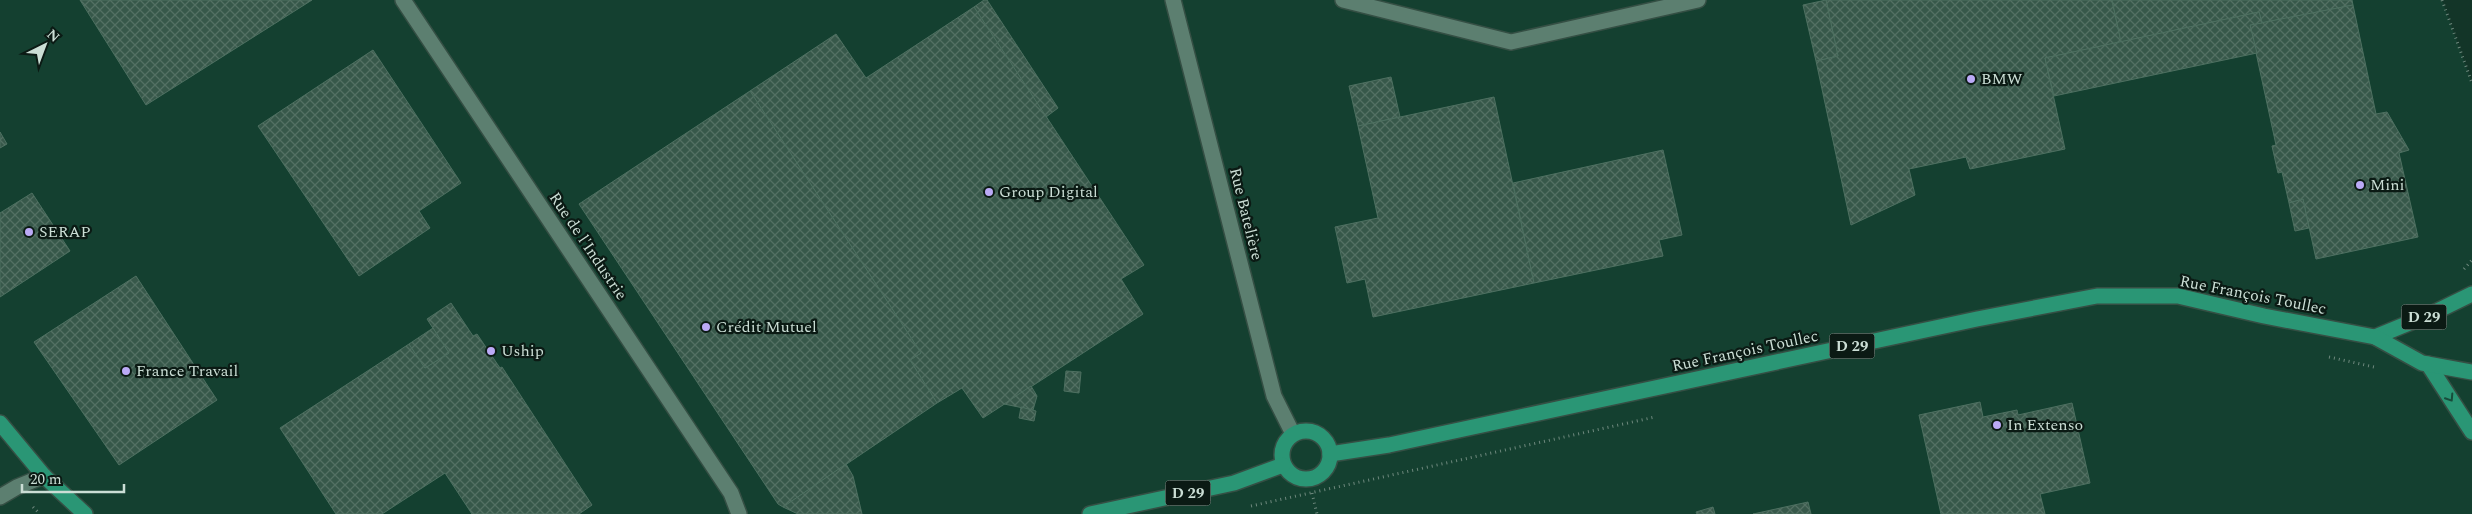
<svg xmlns="http://www.w3.org/2000/svg" width="2472" height="514" viewBox="0 0 2472 514" font-family="Spectral,serif">
<style>
.built{fill:#144030}
.building{fill:url(#building-cross-hatch);stroke:#4e7061}
.lines{fill:none;stroke-linecap:round;stroke-linejoin:round}
.minor-casing{stroke:#354f44;stroke-width:18}
.major-casing{stroke:#354f44;stroke-width:18}
.path{stroke:#6e887d;stroke-width:3;stroke-dasharray:1 4;stroke-linecap:butt}
.minor{stroke:#5c7f70;stroke-width:15}
.major{stroke:#2a9675;stroke-width:15}
.oneway{stroke:#174c3b}
.poi-dot{fill:#bbaaf6;stroke:#0b1a14;stroke-width:2}
.labels{text-anchor:middle;dominant-baseline:central;stroke-width:4.5;stroke-linejoin:round;paint-order:stroke}
.shield{fill:#0b1a14;stroke:#91a39b;stroke-width:1}
.shield-label{font-size:15px;font-weight:bold;fill:#cbded5}
.poi-label{font-size:16px;fill:#cbded5;stroke:#0b1a14;text-anchor:start}
.street-label{font-size:16px;fill:#cbded5;stroke:#0b1a14}
</style>
<defs>
<pattern id="building-cross-hatch" width="8" height="8" patternUnits="userSpaceOnUse" patternTransform="scale(1.25)"><rect width="8" height="8" fill="#37584a"/><path d="M0 0l8 8M0 8l8-8" fill="none" stroke="#537063"/></pattern>
</defs>
<rect width="100%" height="100%" fill="#133528"/>
<polygon class="built" points="0,0 2442,0 2472,83 2472,514 0,514"/>
<g class="building">
<polygon points="80,0 312,0 146,105"/>
<polygon points="984,0 987,0 1058,108 1046,117 974,7"/>
<polygon points="1826,0 2112,0 2121,42 2045,58 2065,149 1970,169 1966,157 1909,169 1915,195 1851,225 1816,61 1838,56"/>
<polygon points="1826,0 1838,56 1816,61 1803,5"/>
<polygon points="2112,0 2352,0 2353,5 2262,23 2259,12 2121,42"/>
<polygon points="2353,5 2376,114 2387,112 2409,150 2399,153 2418,237 2316,259 2303,199 2289,203 2282,172 2278,173 2272,146 2276,145 2250,25"/>
<polygon points="974,7 1144,265 1121,279 1143,314 983,418 962,388 937,403 910,360 921,353 750,91 836,34 866,78"/>
<polygon points="2259,12 2262,23 2250,25 2257,53 2054,96 2045,58"/>
<polygon points="373,50 461,183 419,211 430,228 359,276 258,126"/>
<polygon points="1391,77 1400,117 1358,126 1349,86"/>
<polygon points="750,91 921,353 910,360 937,403 783,507 778,504 579,204"/>
<polygon points="1494,97 1534,283 1373,317 1365,279 1347,283 1335,227 1378,218 1358,126"/>
<polygon points="0,132 7,144 0,148"/>
<polygon points="1663,150 1682,235 1659,240 1663,256 1534,283 1513,183"/>
<polygon points="32,193 70,251 0,297 0,213"/>
<polygon points="2303,199 2309,228 2295,231 2289,203"/>
<polygon points="136,276 217,400 119,465 34,342"/>
<polygon points="451,303 473,336 477,334 500,368 502,367 592,505 579,514 472,514 445,473 382,514 336,514 280,428 409,344 425,368 449,353 427,319"/>
<polygon points="433,328 449,353 425,368 409,344"/>
<polygon points="1066,371 1081,372 1079,393 1064,391"/>
<polygon points="1031,386 1037,396 1033,410 1004,404"/>
<polygon points="1980,402 1983,417 2017,410 2018,415 2072,403 2090,483 2040,494 2045,514 1941,514 1919,415"/>
<polygon points="1021,407 1036,411 1034,421 1019,418"/>
<polygon points="846,464 853,476 862,514 798,514 783,507"/>
<polygon points="1808,502 1811,514 1753,514"/>
<polygon points="1713,507 1715,514 1697,514 1696,512"/>
</g>
<g class="lines">
<defs>
<g id="minor">
<polyline points="403,0 731,493 739,514"/>
<polyline points="1173,0 1274,396 1293,434"/>
<polyline points="1343,0 1511,42 1698,0"/>
<polyline points="0,497 17,487 44,476"/>
</g>
<g id="major">
<polyline points="2375,337 2431,314 2472,294"/>
<polyline points="2428,364 2472,432"/>
<polyline points="0,423 44,476 85,514"/>
<circle cx="1306" cy="455" r="24"/>
<polyline points="1330,454 1389,445 1977,319 2097,296 2178,296 2264,316 2375,337 2422,363 2472,372"/>
<polyline points="1090,514 1234,483 1283,465"/>
</g>
</defs>
<use href="#minor" class="minor-casing"/>
<use href="#major" class="major-casing"/>
<g class="path">
<polyline points="2442,0 2472,83"/>
<polyline points="2464,269 2472,260"/>
<polyline points="2329,357 2374,367"/>
<polyline points="1312,493 1317,514"/>
<polyline points="1251,506 1655,417"/>
<polyline points="33,507 40,514"/>
</g>
<use href="#minor" class="minor"/>
<use href="#major" class="major"/>
</g>
<defs><path id="oneway-chevron" d="M-2-3.5L2.5 0L-2 3.5" fill="none" stroke-width="1.6" stroke-linecap="round" stroke-linejoin="round" transform="scale(1.25)"/></defs>
<use class="oneway" href="#oneway-chevron" transform="translate(2450 398) rotate(57)"/>
<g class="poi-dot">
<circle cx="1971" cy="79" r="5"/>
<circle cx="2360" cy="185" r="5"/>
<circle cx="989" cy="192" r="5"/>
<circle cx="29" cy="232" r="5"/>
<circle cx="706" cy="327" r="5"/>
<circle cx="491" cy="351" r="5"/>
<circle cx="126" cy="371" r="5"/>
<circle cx="1997" cy="425" r="5"/>
</g>
<g class="labels">
<g class="shield">
<rect x="2401.5" y="304.5" width="45" height="25" rx="4"/>
<rect x="1829.5" y="333.5" width="45" height="25" rx="4"/>
<rect x="1165.5" y="480.5" width="45" height="25" rx="4"/>
</g>
<g class="shield-label">
<text x="2424" y="317">D 29</text>
<text x="1852" y="346">D 29</text>
<text x="1188" y="493">D 29</text>
</g>
<g class="poi-label">
<text x="1981" y="79">BMW</text>
<text x="2370" y="185">Mini</text>
<text x="999" y="192">Group Digital</text>
<text x="39" y="232">SERAP</text>
<text x="716" y="327">Crédit Mutuel</text>
<text x="501" y="351">Uship</text>
<text x="136" y="371">France Travail</text>
<text x="2007" y="425">In Extenso</text>
</g>
<g class="street-label">
<text transform="translate(1246 214) rotate(76)">Rue Batelière</text>
<text transform="translate(588 246) rotate(56)">Rue de l'Industrie</text>
<text transform="translate(2253 295) rotate(11)">Rue François Toullec</text>
<text transform="translate(1745 351) rotate(-12)">Rue François Toullec</text>
</g>
</g>
<g transform="translate(45 45) rotate(42)" stroke="#0b1a14" stroke-width="4" paint-order="stroke">
<path d="M0-4L9 19L0 12L-9 19Z" fill="#cbded5"/>
<text y="-8" font-size="14" font-weight="bold" text-anchor="middle" fill="#cbded5">N</text>
</g>
<path d="M22 484v8h102v-8" fill="none" stroke="#cbded5" stroke-width="2.5"/>
<text x="30" y="484" font-size="15" fill="#cbded5" stroke="#0b1a14" stroke-width="4" paint-order="stroke">20 m</text>
</svg>
